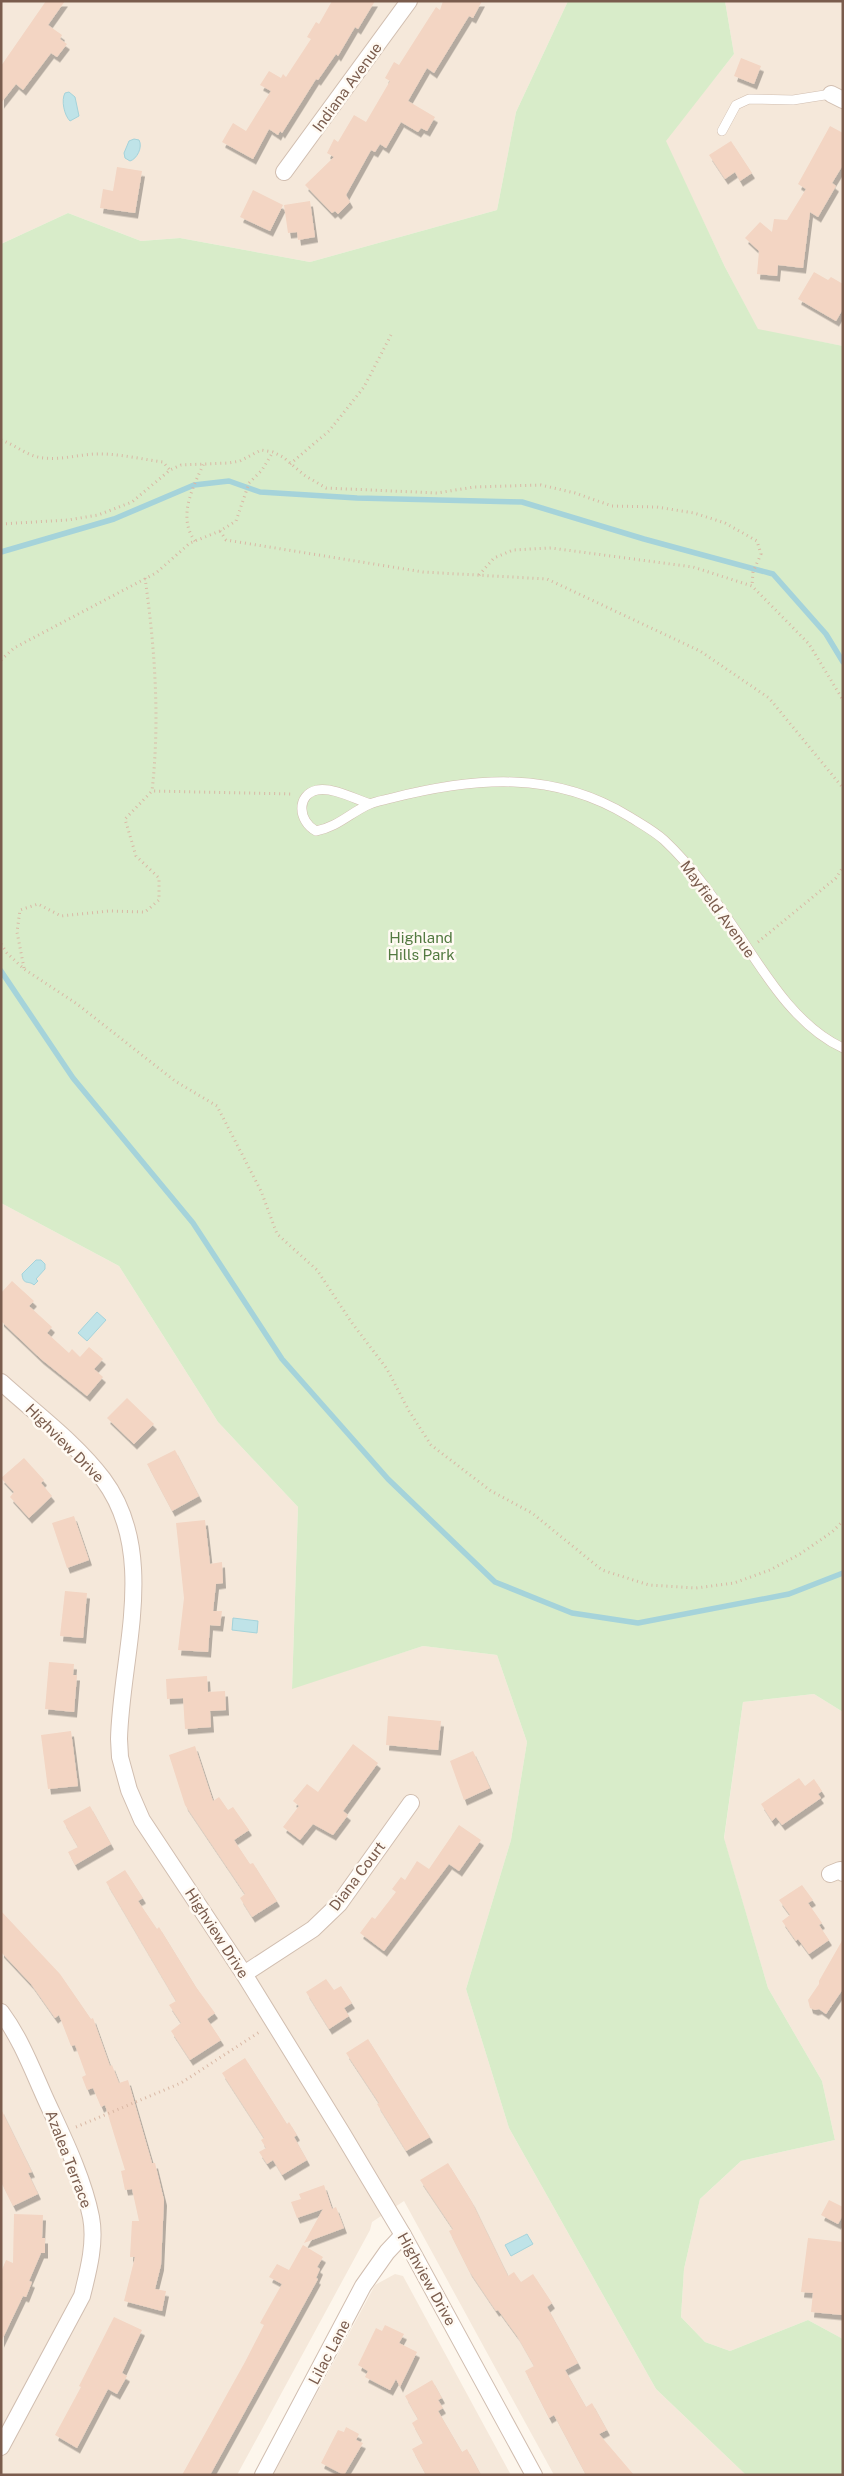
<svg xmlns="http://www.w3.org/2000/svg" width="844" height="2476" viewBox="0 0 844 2476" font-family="'Public Sans',sans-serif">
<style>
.residential{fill:#f5e8da}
.green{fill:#d8ecc9}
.water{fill:#bfe3e8;stroke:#a5d3da}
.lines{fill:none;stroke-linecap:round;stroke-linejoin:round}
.stream{stroke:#a5d3da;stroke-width:5.5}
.building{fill:#f3d5c3;filter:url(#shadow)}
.lane-casing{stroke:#d1beb0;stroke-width:10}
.street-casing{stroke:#d1beb0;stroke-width:18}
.path{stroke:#d9b8a5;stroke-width:3;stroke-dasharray:1 4;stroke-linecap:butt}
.lane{stroke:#fff;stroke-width:9}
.street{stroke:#fff;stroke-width:16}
.labels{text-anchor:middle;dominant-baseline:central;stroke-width:5;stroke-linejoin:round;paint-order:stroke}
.street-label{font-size:15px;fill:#7a5c4d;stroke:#fffaf3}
.park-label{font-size:15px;fill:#537a41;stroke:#fffaf3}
</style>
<defs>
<filter id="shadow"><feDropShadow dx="3" dy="5.5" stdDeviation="0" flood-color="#0004"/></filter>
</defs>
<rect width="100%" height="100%" fill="#fdf6ec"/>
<g class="residential">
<polygon points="1,1 568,1 516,112 497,210 310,262 180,238 141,241 68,213 1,244"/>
<polygon points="725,1 843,1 843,346 758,330 725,267 665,141 734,54"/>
<polygon points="1,1203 119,1266 218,1422 298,1507 292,1688 423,1646 497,1655 527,1742 511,1840 466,1989 509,2128 656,2389 746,2475 554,2475 404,2201 372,2222 370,2230 237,2475 1,2475"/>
<polygon points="814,1694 843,1712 843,2339 808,2320 730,2351 705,2342 681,2317 684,2269 700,2199 741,2161 835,2140 822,2081 768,1988 724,1839 743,1702"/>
<polygon points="395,2274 403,2276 511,2475 273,2475 375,2285"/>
</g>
<polygon class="green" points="568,1 725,1 734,54 666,141 725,267 758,329 843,346 843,1712 814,1694 743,1702 724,1838 768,1988 822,2081 835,2140 741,2161 700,2199 684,2269 681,2317 705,2342 730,2351 808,2320 843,2339 843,2475 746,2475 656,2389 509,2128 466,1989 511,1840 527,1742 497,1655 423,1646 292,1689 298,1507 218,1422 119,1266 1,1203 1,244 68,213 141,241 180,238 310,262 497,210 516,112"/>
<g class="water">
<path d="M69,92L75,97L79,116L70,121C64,115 61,100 65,93Z"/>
<path d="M134,139L139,140C143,147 137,159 130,161L125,158L124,153L129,141Z"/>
<path d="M36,1260H41L45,1264V1269L36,1279L38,1281L34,1285C29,1280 23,1286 22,1274Z"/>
<polygon points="97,1312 106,1320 87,1341 78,1333"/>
<polygon points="233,1618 258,1621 257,1633 232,1630"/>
<polygon points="527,2234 533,2244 511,2256 505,2245"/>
</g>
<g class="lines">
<g class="stream">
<polyline points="1,552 114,519 194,485 229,481 260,492 357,498 522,502 644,539 773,574 826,634 843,662"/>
<polyline points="1,971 73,1078 193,1223 282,1359 388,1479 495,1582 572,1613 638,1623 789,1594 843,1573"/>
</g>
</g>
<g class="building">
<polygon points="46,1 65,1 48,25 62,35 60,39 67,44 57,57 51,53 23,90 16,84 1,103 1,66"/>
<polygon points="332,1 375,1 358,29 355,27 338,56 336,54 318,80 316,79 282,133 280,131 278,135 269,129 253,159 222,142 233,123 246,131 271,91 260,85 269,71 281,78 283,74 286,77 311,39 307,37 316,22 319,24"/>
<polygon points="443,1 482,1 473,18 469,16 434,73 427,68 408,101 435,117 427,131 421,128 418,132 401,122 386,148 380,144 375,152 371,150 346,195 350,202 338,214 335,211 332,213 305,185 334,157 327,153 334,139 338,142 354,115 366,122 390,81 385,78 394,62 399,65 436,7 440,10"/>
<polygon points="741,58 761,66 754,84 734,76"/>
<polygon points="830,126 843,133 843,165 832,183 836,186 818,217 810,212 803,268 778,265 777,276 757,274 759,251 745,238 760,222 772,232 774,219 787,220 806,189 798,184"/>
<polygon points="731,141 752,173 740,181 735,172 725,179 709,155"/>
<polygon points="117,167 142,171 135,213 100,208 103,189 113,191"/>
<polygon points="253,190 283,205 270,231 240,217"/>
<polygon points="310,201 315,237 298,240 297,232 288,233 284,205"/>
<polygon points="814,272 828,280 831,277 843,284 843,309 836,321 798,299"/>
<polygon points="12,1281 34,1301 29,1306 52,1327 47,1333 69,1353 72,1349 80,1357 89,1347 103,1359 94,1369 103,1377 87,1396 41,1359 1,1321 1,1293"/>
<polygon points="127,1398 154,1424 134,1444 107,1418"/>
<polygon points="175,1450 199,1496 172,1511 147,1464"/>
<polygon points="24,1458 44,1480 41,1483 52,1496 29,1518 10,1497 14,1492 1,1478"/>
<polygon points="74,1516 89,1560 67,1568 52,1523"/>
<polygon points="205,1520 210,1564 222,1562 223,1583 216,1584 213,1611 222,1611 220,1626 210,1625 208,1652 178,1650 184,1598 176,1523"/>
<polygon points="65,1591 87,1593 83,1638 60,1636"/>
<polygon points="49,1662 74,1664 73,1675 77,1675 74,1712 45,1709"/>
<polygon points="207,1676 208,1692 225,1691 226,1710 210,1711 211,1727 185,1729 183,1698 167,1699 166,1679"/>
<polygon points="388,1716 441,1721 438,1750 386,1745"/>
<polygon points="71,1731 78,1786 48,1789 41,1735"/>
<polygon points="353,1744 378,1763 343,1811 348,1815 333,1835 313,1824 300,1840 283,1827 299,1806 293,1801 307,1784 318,1792"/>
<polygon points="195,1746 213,1801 219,1797 228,1810 233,1807 249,1830 234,1840 250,1864 253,1863 277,1901 252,1917 240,1898 245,1894 185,1805 169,1755"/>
<polygon points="473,1751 490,1788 464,1800 450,1761"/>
<polygon points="799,1778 805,1786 814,1779 822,1791 818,1794 821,1798 782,1825 776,1817 772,1821 761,1804"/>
<polygon points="90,1806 111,1844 75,1865 68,1852 78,1847 63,1821"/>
<polygon points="459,1825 481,1840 459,1871 449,1864 384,1951 360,1933 372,1917 375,1919 396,1892 392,1889 401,1877 405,1880 417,1861 429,1869"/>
<polygon points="125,1870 143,1898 138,1901 157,1929 159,1927 196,1987 215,2013 207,2019 221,2040 190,2060 171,2031 181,2023 169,2005 176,2001 106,1882"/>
<polygon points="802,1885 813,1900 808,1903 822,1923 819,1925 829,1940 809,1954 798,1939 796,1941 782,1921 790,1915 779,1900"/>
<polygon points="1,1911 60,1974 91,2019 93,2018 110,2066 112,2065 119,2083 128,2080 152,2163 155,2163 164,2200 161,2265 155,2289 166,2291 162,2311 124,2301 135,2257 130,2257 132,2221 139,2221 132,2189 125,2190 121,2171 125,2170 105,2105 101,2107 93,2088 87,2090 82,2077 86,2075 75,2045 71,2046 59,2015 55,2018 31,1984 1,1952"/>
<polygon points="843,1939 843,1989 826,2014 819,2009 815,2010 810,2008 808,2000 819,1984 819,1981"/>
<polygon points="326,1979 334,1990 341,1986 352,2003 344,2008 349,2016 329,2029 306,1992"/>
<polygon points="368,2039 430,2137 406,2151 377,2104 379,2103 346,2053"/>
<polygon points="245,2058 287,2124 289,2122 297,2135 294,2137 307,2160 282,2175 273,2160 267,2164 259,2152 266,2148 261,2140 264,2138 222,2073"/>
<polygon points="1,2109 32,2172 28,2173 38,2194 13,2206 1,2182"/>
<polygon points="448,2163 472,2202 508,2276 514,2272 521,2282 533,2274 552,2303 547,2307 578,2363 565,2370 586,2407 592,2403 607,2430 599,2434 634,2475 586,2475 554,2415 549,2418 525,2371 534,2366 517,2336 498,2310 496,2311 469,2271 449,2231 453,2229 420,2180"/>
<polygon points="324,2185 332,2209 336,2207 344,2228 304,2243 323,2209 297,2218 291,2202 301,2199 299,2194"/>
<polygon points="829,2200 843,2207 843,2215 838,2224 821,2215"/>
<polygon points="14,2214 43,2215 42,2238 45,2238 45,2253 41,2253 29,2281 32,2282 26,2297 23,2296 1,2342 1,2272 6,2260 13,2263"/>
<polygon points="808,2238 843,2242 842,2315 811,2312 813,2293 801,2292"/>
<polygon points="303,2245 323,2257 317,2267 320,2269 316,2278 318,2279 210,2475 182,2475 245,2362 264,2325 260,2323 282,2284 269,2277 277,2264 289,2270"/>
<polygon points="114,2317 142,2330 122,2373 127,2376 117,2394 108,2389 77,2448 55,2435 81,2387 79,2386"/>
<polygon points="385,2325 404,2334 399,2343 417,2352 400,2387 396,2379 390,2390 365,2377 368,2371 358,2365 376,2328 382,2331"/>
<polygon points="432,2380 442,2398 438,2400 443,2408 438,2411 462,2452 467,2449 481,2475 426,2475 412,2449 423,2443 412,2423 418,2419 405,2396"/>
<polygon points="346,2427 359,2434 356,2440 363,2443 344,2475 321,2463 338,2430 344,2432"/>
</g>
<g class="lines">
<defs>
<g id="lane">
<polyline points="722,131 736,105 749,99 793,100 831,94"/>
<path d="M370,804C355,799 333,787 317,790C296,795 298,821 316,831C338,827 351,812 370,804C377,801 385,800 392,798C475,777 554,770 630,817C641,824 654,831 664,840C694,868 716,901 739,935C766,976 797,1027 843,1048"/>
</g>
<g id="street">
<polyline points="831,94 843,100"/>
<polyline points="284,172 409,1"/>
<path d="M1,1382C35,1413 75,1442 103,1479C159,1554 121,1655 119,1739L120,1757L129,1790L142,1820L244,1974L342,2133L403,2235L534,2475"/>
<polyline points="830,1874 840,1870 843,1873"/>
<polyline points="244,1974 313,1929 339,1904 411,1803"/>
<path d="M1,2012C21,2039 32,2069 46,2100C63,2137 83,2177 91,2217C96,2243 88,2272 82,2296L1,2447"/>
<polyline points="263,2475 363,2286 387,2252 403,2235"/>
</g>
</defs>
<use href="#lane" class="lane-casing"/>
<use href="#street" class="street-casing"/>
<g class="path">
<path d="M1,440C16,445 28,457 44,458C60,460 78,455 94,454C117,453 140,459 163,462L170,470"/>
<polyline points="290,464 329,431 364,387 391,335"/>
<polyline points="1,524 68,520 98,515 132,502 170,470 181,465 229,463 240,461 261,450 273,452 283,457 304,475 326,488 437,493 474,487 541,485 575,493 612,506 657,507 694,513 725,523 757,541 761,554 753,572 752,586"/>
<polyline points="220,531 226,540 423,572 547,579 700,651 769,698 843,788"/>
<path d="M195,541C177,517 193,487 204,463"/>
<polyline points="479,575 494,558 513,550 551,548 693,567 752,586 809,644 843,700"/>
<path d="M145,578C155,648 160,721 152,791"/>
<polyline points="1,660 14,648 156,573 190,543 220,531 236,521 249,483 262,470 273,452"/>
<polyline points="758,942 836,878 843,867"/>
<polyline points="1,944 7,953 24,969 77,1004 175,1081 217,1106 261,1191 277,1234 317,1270 352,1323 387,1369 409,1411 431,1445 491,1491 532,1513 602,1570 649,1585 696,1588 734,1583 770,1570 800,1554 832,1532 843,1521"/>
<polyline points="24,968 17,932 20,910 38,904 61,916 109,911 145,912 159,900 159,878 136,856 125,819 152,791 293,794"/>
<polyline points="76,2127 181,2083 261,2031"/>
</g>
<use href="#lane" class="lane"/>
<use href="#street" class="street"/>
</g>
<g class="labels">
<g class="street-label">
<text transform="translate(347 87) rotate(-54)">Indiana Avenue</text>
<text transform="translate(718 909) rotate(54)">Mayfield Avenue</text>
<text transform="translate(65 1443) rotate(45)">Highview Drive</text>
<text transform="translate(357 1876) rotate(-53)">Diana Court</text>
<text transform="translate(217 1933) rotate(57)">Highview Drive</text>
<text transform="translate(69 2159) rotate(69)">Azalea Terrace</text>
<text transform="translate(427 2279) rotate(61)">Highview Drive</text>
<text transform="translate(329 2352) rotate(-62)">Lilac Lane</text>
</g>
<g class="park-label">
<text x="421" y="937">Highland<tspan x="421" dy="17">Hills Park</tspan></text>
</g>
</g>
<rect width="844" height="2476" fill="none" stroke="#7a5c4d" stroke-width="5"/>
</svg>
